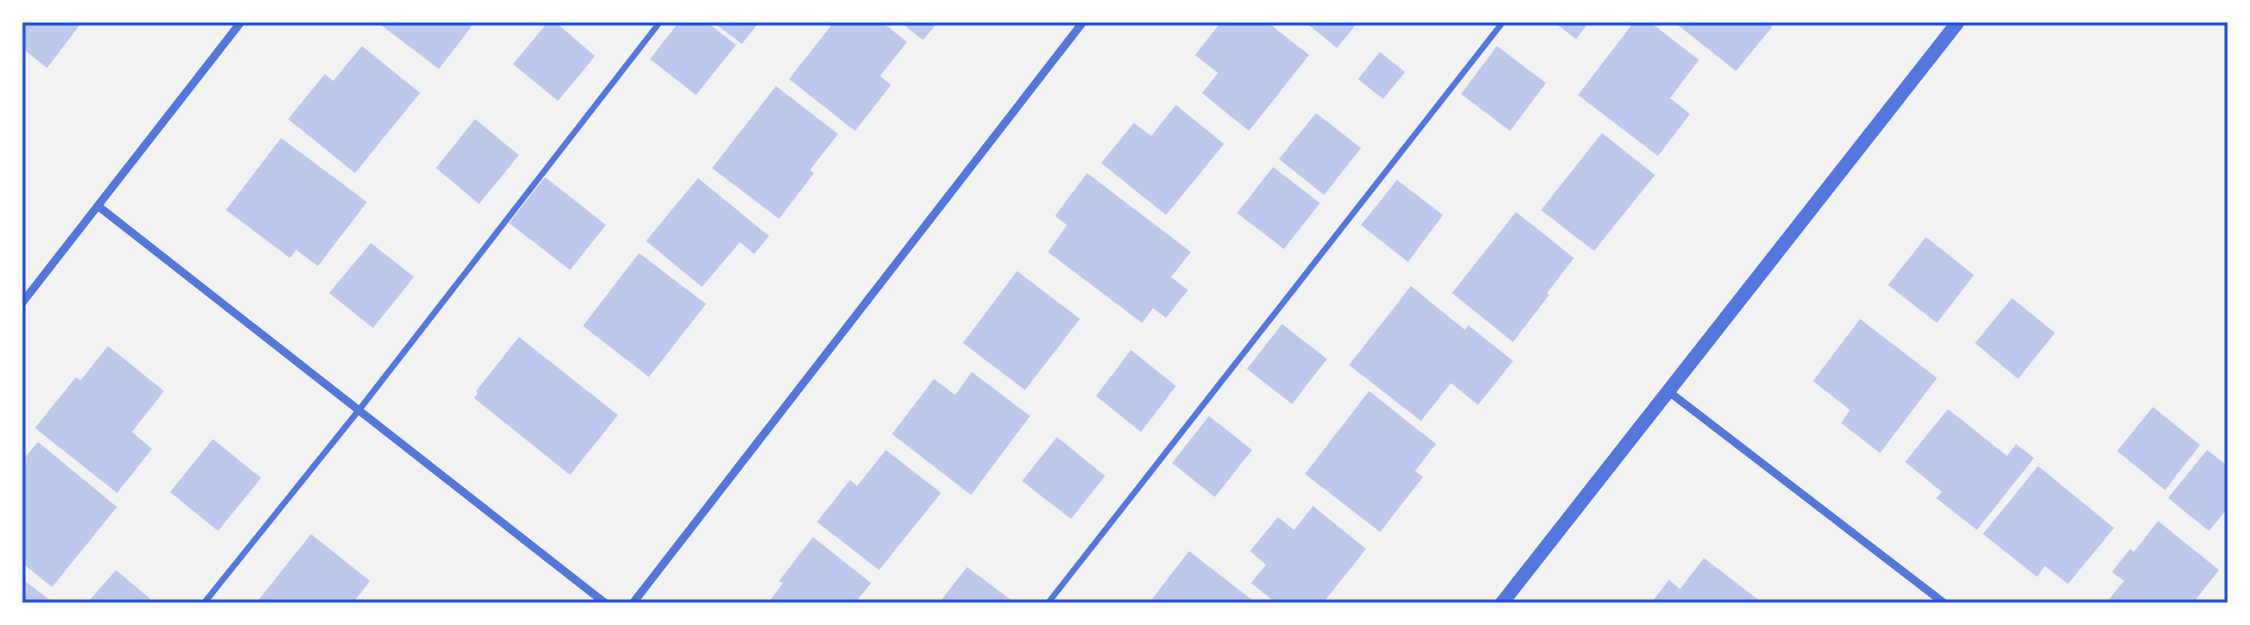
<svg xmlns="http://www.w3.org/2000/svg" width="2250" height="625" viewBox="0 0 2250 625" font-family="Manrope,sans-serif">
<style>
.building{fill:#bdc9ec}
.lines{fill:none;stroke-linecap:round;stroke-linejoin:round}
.service{stroke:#5277de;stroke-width:6}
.minor{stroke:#5277de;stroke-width:8}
.tertiary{stroke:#5277de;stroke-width:14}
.neatline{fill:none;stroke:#1d4ed8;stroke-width:3}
</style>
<rect width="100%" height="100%" fill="#f2f2f2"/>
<g class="building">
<polygon points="22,22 82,22 47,68 22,48"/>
<polygon points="377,22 475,22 439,69"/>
<polygon points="548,22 555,22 595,56 558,101 513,64"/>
<polygon points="679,22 707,22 736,45 696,95 650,59"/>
<polygon points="713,22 759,22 742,44"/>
<polygon points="834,22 882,22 907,42 880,76 891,85 855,131 789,79"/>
<polygon points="900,22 938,22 923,40"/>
<polygon points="1221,22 1267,22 1309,55 1249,131 1202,93 1218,73 1195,55"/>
<polygon points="1305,22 1358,22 1337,48"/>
<polygon points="1554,22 1589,22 1576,39"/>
<polygon points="1634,22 1650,22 1699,60 1670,98 1690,114 1658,156 1578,95"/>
<polygon points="1674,22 1766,22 1772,27 1736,71"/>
<polygon points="362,46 420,93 355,173 288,119 325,74 333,81"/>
<polygon points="1497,46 1546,83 1510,131 1461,94"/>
<polygon points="1380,52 1405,72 1383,99 1358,79"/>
<polygon points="776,86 838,134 810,170 814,173 779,219 712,168"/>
<polygon points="1176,105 1224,144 1166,215 1101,163 1134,123 1151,136"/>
<polygon points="1316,113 1361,148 1324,195 1279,159"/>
<polygon points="475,119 519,155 479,204 436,168"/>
<polygon points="1602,133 1655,175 1594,251 1541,210"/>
<polygon points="281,138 367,202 318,266 296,250 290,258 226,210"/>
<polygon points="1273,167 1320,203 1284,249 1237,213"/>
<polygon points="1087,173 1191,252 1171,277 1188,290 1166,318 1153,308 1142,323 1048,252 1067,225 1055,216"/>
<polygon points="545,177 606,225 570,270 509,223"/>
<polygon points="698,178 769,236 754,254 740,242 702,287 646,241"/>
<polygon points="1397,180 1443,215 1408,262 1361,225"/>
<polygon points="1516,212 1574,258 1547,293 1549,295 1513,342 1452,293"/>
<polygon points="1926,237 1974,275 1937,323 1888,285"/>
<polygon points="371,243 414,277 373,328 329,293"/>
<polygon points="639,253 706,304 649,377 583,326"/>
<polygon points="1017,271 1080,319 1025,390 963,343"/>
<polygon points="1411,286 1465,330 1468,325 1513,361 1478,405 1451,383 1421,421 1349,365"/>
<polygon points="2012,298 2055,333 2018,379 1975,343"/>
<polygon points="1860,319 1937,378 1880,453 1841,423 1850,410 1813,381"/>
<polygon points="1282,324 1327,359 1292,404 1247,369"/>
<polygon points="519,337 618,415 570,475 474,398 478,393 476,391"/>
<polygon points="108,346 164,391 132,432 152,449 117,493 35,428 76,377 81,380"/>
<polygon points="1131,350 1176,386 1141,432 1096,396"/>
<polygon points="972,372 1030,416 971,495 892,434 934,379 955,395"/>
<polygon points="1369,391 1436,444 1415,471 1423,477 1380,532 1305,474"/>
<polygon points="2153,407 2200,445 2165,490 2117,451"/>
<polygon points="1948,409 2007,456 2016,444 2034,458 1977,530 1936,498 1942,492 1905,462"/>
<polygon points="1209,416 1252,450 1215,497 1172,463"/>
<polygon points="1057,437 1105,476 1071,519 1022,481"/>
<polygon points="213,439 261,478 218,531 170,492"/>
<polygon points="38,442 117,507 52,587 22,563 22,461"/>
<polygon points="886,450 941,493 879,570 817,522 850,480 857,486"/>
<polygon points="2207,450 2228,466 2228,508 2209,531 2168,498"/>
<polygon points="2038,466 2114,528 2068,584 2045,566 2037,577 1983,534"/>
<polygon points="1313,506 1366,549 1323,603 1276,603 1251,583 1266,565 1250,551 1278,517 1294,530"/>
<polygon points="2158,521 2219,570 2193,603 2106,603 2124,581 2112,572 2130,549 2134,552"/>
<polygon points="311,534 370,581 353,603 256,603"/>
<polygon points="813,537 871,583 855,603 768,603 783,583 779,581"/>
<polygon points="1189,551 1256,603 1149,603"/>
<polygon points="1704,558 1760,601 1759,603 1651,603 1669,580 1680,589"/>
<polygon points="967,567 1011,600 1009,603 939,603"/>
<polygon points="116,570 155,603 87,603"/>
<polygon points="22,579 54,603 22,603"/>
</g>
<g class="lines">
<g class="service">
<polyline points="204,603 359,410 660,22"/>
<polyline points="1048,603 1503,22"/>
</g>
<g class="minor">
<polyline points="98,206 605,603"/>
<polyline points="22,303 241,22"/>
<polyline points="1668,391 1944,603"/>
<polyline points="633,603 1083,22"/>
</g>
<polyline class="tertiary" points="1502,603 1958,22"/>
</g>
<rect width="2250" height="625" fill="none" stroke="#ffffff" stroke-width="48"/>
<rect x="24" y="24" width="2202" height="577" class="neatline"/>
</svg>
